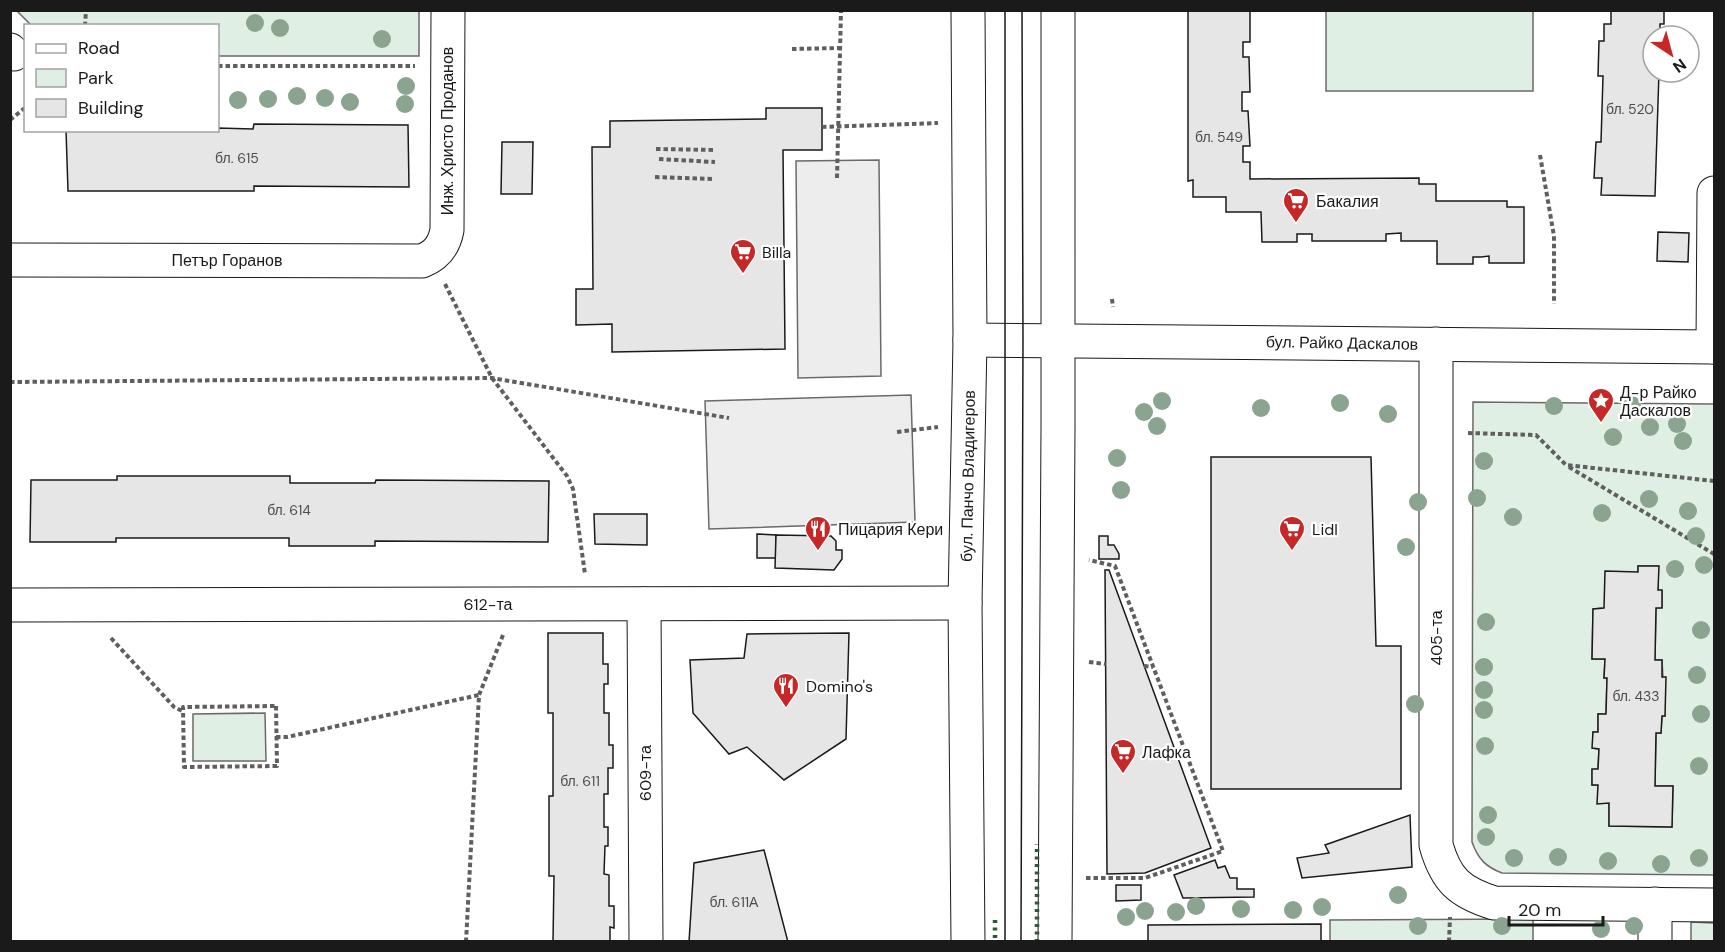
<svg xmlns="http://www.w3.org/2000/svg" width="1725" height="952" viewBox="0 0 1725 952" font-family="'DM Sans',sans-serif">
<style>
.green{fill:#e0efe3;stroke:#6a6a6a;stroke-width:1.5;fill-rule:evenodd}
.parking{fill:#ededed;stroke:#6a6a6a;stroke-width:1.5}
.building{fill:#e6e6e6;stroke:#1a1a1a;stroke-width:1.5}
.lines{fill:none;stroke-linecap:round;stroke-linejoin:round}
.minor-casing{stroke:#1a1a1a;stroke-width:35}
.major-casing{stroke:#1a1a1a;stroke-width:35}
.path{stroke:#5f5f5f;stroke-width:4;stroke-dasharray:4.5 3;stroke-linecap:butt}
.minor{stroke:#fff;stroke-width:33}
.major{stroke:#fff;stroke-width:33}
.tram{stroke:#1a1a1a;stroke-width:1.5}
.hedge{stroke:#2b5a34;stroke-width:4.5;stroke-dasharray:3 4.5;stroke-linecap:butt}
.tree{fill:#8aa48f}
.labels{text-anchor:middle;dominant-baseline:central;stroke-width:4.5;stroke-linejoin:round;paint-order:stroke}
.number-label{font-size:14px;fill:#4d4d4d}
.street-label{font-size:16px;fill:#1a1a1a;stroke:#fff}
.poi-label{font-size:16px;fill:#1a1a1a;stroke:#fff;text-anchor:start}
</style>
<rect width="100%" height="100%" fill="#fff"/>
<g class="green">
<polygon points="17,11 419,11 419,56 218,56 218,26 31,25"/>
<rect x="1326" y="11" width="207" height="80"/>
<path d="M1473,402L1714,404V875L1502,873C1486,867 1478,859 1472,842ZM1638,566H1658V590L1662,591V607L1656,608L1655,660H1662L1665,716H1662L1661,733H1656L1655,786H1673L1672,827L1609,826V803H1598V785H1592V770L1598,769L1599,749L1593,748V732H1598V714H1606L1607,678H1604L1605,659H1592L1593,609L1604,608L1638,572Z"/>
<polygon points="265,713 266,761 193,761 193,714"/>
<polygon points="1533,919 1533,941 1330,941 1330,920"/>
<polygon points="1691,922 1714,923 1714,941 1691,941"/>
</g>
<g class="parking">
<polygon points="879,160 881,376 798,378 796,161"/>
<polygon points="911,395 915,522 709,529 705,401"/>
</g>
<g class="building">
<polygon points="1188,10 1250,10 1250,42 1243,42 1243,57 1249,57 1250,92 1242,92 1242,111 1248,111 1250,146 1243,146 1243,162 1250,162 1250,179 1419,178 1419,184 1436,184 1436,201 1507,201 1507,207 1524,207 1524,263 1489,263 1489,256 1481,257 1473,257 1473,264 1437,264 1437,241 1401,241 1401,233 1386,234 1386,241 1312,241 1312,234 1297,234 1297,242 1262,242 1261,212 1226,212 1226,197 1193,197 1193,180 1188,181"/>
<polygon points="1611,10 1664,10 1664,24 1660,24 1660,36 1653,36 1653,72 1659,72 1655,196 1601,195 1602,178 1594,178 1596,142 1601,142 1603,76 1598,76 1599,41 1604,41 1604,24 1611,24"/>
<polygon points="766,108 822,108 822,150 783,150 785,349 612,352 612,324 576,325 576,289 593,289 592,147 610,147 610,121 766,119"/>
<polygon points="254,124 408,125 409,187 254,186 254,191 68,191 66,130 218,130 218,128 253,129"/>
<polygon points="502,142 533,142 532,194 501,194"/>
<polygon points="1658,232 1689,233 1688,262 1657,261"/>
<polygon points="1211,457 1371,457 1376,646 1401,646 1401,789 1211,789"/>
<polygon points="117,476 290,476 290,483 375,483 376,480 549,481 548,542 375,541 375,546 289,546 289,538 116,538 116,542 30,542 31,480 117,480"/>
<polygon points="594,514 647,514 647,545 595,544"/>
<polygon points="757,534 776,535 776,558 757,558"/>
<polygon points="776,535 831,536 836,541 836,550 842,550 842,559 834,570 775,568"/>
<polygon points="1099,536 1108,536 1108,545 1114,545 1119,554 1119,559 1099,559"/>
<polygon points="1638,566 1659,566 1658,590 1662,590 1662,608 1656,608 1655,660 1662,660 1662,677 1666,677 1665,716 1662,716 1661,733 1656,733 1655,786 1673,786 1672,827 1609,826 1609,803 1597,804 1598,785 1592,785 1592,769 1598,769 1599,749 1592,748 1593,732 1598,732 1598,714 1606,714 1607,678 1604,678 1605,659 1592,659 1593,609 1604,608 1605,571 1638,572"/>
<polygon points="1105,570 1109,570 1211,848 1145,873 1107,874"/>
<polygon points="548,633 603,633 603,664 608,664 608,684 604,684 604,713 609,713 609,745 613,745 613,768 608,768 608,794 604,794 604,827 608,827 608,846 605,846 604,874 609,875 609,906 614,906 614,928 610,927 610,942 553,942 554,876 549,876 549,796 553,796 553,713 548,713"/>
<polygon points="849,633 846,739 784,780 747,747 729,754 693,713 690,660 744,658 747,634"/>
<polygon points="1410,815 1412,867 1302,878 1297,858 1329,853 1325,845"/>
<polygon points="764,850 788,942 689,942 694,863"/>
<polygon points="1215,860 1218,868 1225,866 1230,878 1237,878 1237,889 1254,889 1254,897 1183,898 1174,875"/>
<polygon points="1116,885 1141,885 1141,900 1116,901"/>
<polygon points="1321,924 1321,942 1148,942 1148,925"/>
</g>
<g class="lines">
<defs>
<g id="minor">
<polyline points="10,50 14,54"/>
<path d="M10,260L422,261C437,255 444,246 447,230L448,10"/>
<polyline points="970,340 1714,347"/>
<path d="M1436,344V845C1446,880 1459,892 1494,903L1714,905"/>
<polyline points="1713,347 1714,193"/>
<polyline points="644,604 646,942"/>
<polyline points="10,605 965,603"/>
<polyline points="1655,904 1655,942"/>
</g>
<g id="major">
<polyline points="968,942 965,603 970,340 968,10"/>
<polyline points="1055,942 1058,427 1058,10"/>
</g>
</defs>
<use href="#minor" class="minor-casing"/>
<use href="#major" class="major-casing"/>
<g class="path">
<polyline points="85,26 86,10"/>
<polyline points="792,49 840,48"/>
<polyline points="218,66 415,66"/>
<polyline points="10,120 26,107"/>
<polyline points="822,127 938,123"/>
<polyline points="656,149 716,150"/>
<polyline points="1540,155 1554,236 1554,304"/>
<polyline points="659,159 715,162"/>
<polyline points="655,177 714,179"/>
<polyline points="837,178 841,10"/>
<polyline points="445,284 492,378 567,476 573,489 585,574"/>
<polyline points="1112,299 1113,307"/>
<polyline points="10,382 492,378 729,418"/>
<polyline points="897,432 938,427"/>
<polyline points="1468,433 1536,435 1566,465 1714,481"/>
<polyline points="1569,467 1714,554"/>
<polyline points="111,638 174,707 184,712"/>
<polyline points="1089,662 1106,664"/>
<polyline points="1144,666 1153,667"/>
<polygon points="276,706 277,766 184,767 183,707"/>
<polyline points="276,737 287,737 479,695"/>
<polyline points="1086,878 1145,878 1223,851 1115,566 1089,560"/>
<polyline points="466,942 479,695 503,635"/>
<polyline points="1449,942 1450,917"/>
</g>
<use href="#minor" class="minor"/>
<use href="#major" class="major"/>
<g class="tram">
<polyline points="1005,10 1005,942"/>
<polyline points="1021,942 1023,340 1022,10"/>
</g>
<g class="hedge">
<polyline points="995,920 995,942"/>
<polyline points="1037,942 1037,844"/>
</g>
</g>
<g class="tree">
<circle cx="255" cy="23" r="9"/>
<circle cx="280" cy="28" r="9"/>
<circle cx="382" cy="39" r="9"/>
<circle cx="406" cy="86" r="9"/>
<circle cx="297" cy="96" r="9"/>
<circle cx="325" cy="98" r="9"/>
<circle cx="268" cy="99" r="9"/>
<circle cx="238" cy="100" r="9"/>
<circle cx="350" cy="102" r="9"/>
<circle cx="405" cy="104" r="9"/>
<circle cx="1162" cy="401" r="9"/>
<circle cx="1340" cy="403" r="9"/>
<circle cx="1632" cy="405" r="9"/>
<circle cx="1554" cy="406" r="9"/>
<circle cx="1261" cy="408" r="9"/>
<circle cx="1144" cy="412" r="9"/>
<circle cx="1388" cy="414" r="9"/>
<circle cx="1677" cy="424" r="9"/>
<circle cx="1157" cy="426" r="9"/>
<circle cx="1650" cy="427" r="9"/>
<circle cx="1613" cy="437" r="9"/>
<circle cx="1683" cy="441" r="9"/>
<circle cx="1117" cy="458" r="9"/>
<circle cx="1484" cy="461" r="9"/>
<circle cx="1121" cy="490" r="9"/>
<circle cx="1477" cy="498" r="9"/>
<circle cx="1649" cy="499" r="9"/>
<circle cx="1418" cy="502" r="9"/>
<circle cx="1688" cy="511" r="9"/>
<circle cx="1602" cy="513" r="9"/>
<circle cx="1513" cy="517" r="9"/>
<circle cx="1696" cy="536" r="9"/>
<circle cx="1406" cy="547" r="9"/>
<circle cx="1704" cy="565" r="9"/>
<circle cx="1675" cy="569" r="9"/>
<circle cx="1486" cy="622" r="9"/>
<circle cx="1701" cy="630" r="9"/>
<circle cx="1484" cy="667" r="9"/>
<circle cx="1697" cy="675" r="9"/>
<circle cx="1484" cy="690" r="9"/>
<circle cx="1415" cy="704" r="9"/>
<circle cx="1484" cy="710" r="9"/>
<circle cx="1701" cy="714" r="9"/>
<circle cx="1485" cy="746" r="9"/>
<circle cx="1699" cy="766" r="9"/>
<circle cx="1488" cy="815" r="9"/>
<circle cx="1486" cy="837" r="9"/>
<circle cx="1558" cy="857" r="9"/>
<circle cx="1514" cy="858" r="9"/>
<circle cx="1699" cy="858" r="9"/>
<circle cx="1608" cy="861" r="9"/>
<circle cx="1661" cy="864" r="9"/>
<circle cx="1398" cy="895" r="9"/>
<circle cx="1196" cy="906" r="9"/>
<circle cx="1322" cy="907" r="9"/>
<circle cx="1241" cy="909" r="9"/>
<circle cx="1293" cy="910" r="9"/>
<circle cx="1145" cy="911" r="9"/>
<circle cx="1176" cy="912" r="9"/>
<circle cx="1126" cy="917" r="9"/>
<circle cx="1418" cy="926" r="9"/>
<circle cx="1502" cy="926" r="9"/>
<circle cx="1634" cy="926" r="9"/>
<circle cx="1601" cy="929" r="9"/>
</g>
<defs>
<symbol id="supermarket-pin" viewBox="-11 -11 22 30"><path d="M0 17L-7.5 6A9.5 9.5 0 1 1 7.5 6Z" fill="#c62828" stroke="#fff"/><path d="M-6-5.5h2.5l.6 2H6L4.5 2H-2.5L-4.4-4H-6ZM-1.5 3.2a1.3 1.3 0 1 0 .1 0ZM3 3.2a1.3 1.3 0 1 0 .1 0Z" fill="#fff"/></symbol>
<symbol id="sight-pin" viewBox="-11 -11 22 30"><path d="M0 17L-7.5 6A9.5 9.5 0 1 1 7.5 6Z" fill="#c62828" stroke="#fff"/><path d="M0-6L1.8-2.2L6-1.7L2.9 1.2L3.7 5.4L0 3.3L-3.7 5.4L-2.9 1.2L-6-1.7L-1.8-2.2Z" fill="#fff"/></symbol>
<symbol id="restaurant-pin" viewBox="-11 -11 22 30"><path d="M0 17L-7.5 6A9.5 9.5 0 1 1 7.5 6Z" fill="#c62828" stroke="#fff"/><path d="M-5-6h1v4h1v-4h1v4h1v-4h1v5L-1.5 .5V6h-2V.5L-5-1ZM5-6V6H3V1.5H1.5Q1.5-4 5-6Z" fill="#fff"/></symbol>
</defs>
<g fill-rule="evenodd">
<use href="#supermarket-pin" x="1281" y="186" width="30" height="40"/>
<use href="#supermarket-pin" x="728" y="237" width="30" height="40"/>
<use href="#sight-pin" x="1586" y="386" width="30" height="40"/>
<use href="#restaurant-pin" x="803" y="514" width="30" height="40"/>
<use href="#supermarket-pin" x="1277" y="514" width="30" height="40"/>
<use href="#restaurant-pin" x="771" y="671" width="30" height="40"/>
<use href="#supermarket-pin" x="1108" y="737" width="30" height="40"/>
</g>
<g class="labels">
<g class="number-label">
<text x="1630" y="109">бл. 520</text>
<text x="1219" y="137">бл. 549</text>
<text x="237" y="158">бл. 615</text>
<text x="289" y="510">бл. 614</text>
<text x="1636" y="696">бл. 433</text>
<text x="580" y="781">бл. 611</text>
<text x="734" y="902">бл. 611А</text>
</g>
<g class="street-label">
<text transform="translate(447 131) rotate(-90)">Инж. Христо Проданов</text>
<text x="227" y="260">Петър Горанов</text>
<text transform="translate(1342 343) rotate(1)">бул. Райко Даскалов</text>
<text transform="translate(968 476) rotate(-89)">бул. Панчо Владигеров</text>
<text x="488" y="604">612-та</text>
<text transform="translate(1436 638) rotate(-90)">405-та</text>
<text transform="translate(645 773) rotate(-90)">609-та</text>
</g>
<g class="poi-label">
<text x="1316" y="201">Бакалия</text>
<text x="762" y="252">Billa</text>
<text x="1620" y="392">Д-р Райко<tspan x="1620" dy="18">Даскалов</tspan></text>
<text x="838" y="529">Пицария Кери</text>
<text x="1312" y="529">Lidl</text>
<text x="806" y="686">Domino's</text>
<text x="1142" y="752">Лафка</text>
</g>
</g>
<rect width="1725" height="952" fill="none" stroke="#1a1a1a" stroke-width="24"/>
<rect x="24" y="24" width="195" height="108" fill="#ffffff" stroke="#a3a3a3" stroke-width="1.5"/>
<rect x="36" y="44" width="30" height="9" fill="#ffffff" stroke="#a3a3a3" stroke-width="1.5"/>
<text x="78" y="54" font-size="18" fill="#1a1a1a">Road</text>
<rect x="36" y="69" width="30" height="18" fill="#e0efe3" stroke="#a3a3a3" stroke-width="1.5"/>
<text x="78" y="84" font-size="18" fill="#1a1a1a">Park</text>
<rect x="36" y="99" width="30" height="18" fill="#e6e6e6" stroke="#a3a3a3" stroke-width="1.5"/>
<text x="78" y="114" font-size="18" fill="#1a1a1a">Building</text>
<g transform="translate(1671 54) rotate(144)"><circle r="28" fill="#ffffff" stroke="#a3a3a3" stroke-width="1.5"/>
<path d="M0-4.5L10 22L0 15L-10 22Z" fill="#c62828"/>
<text y="-9" font-size="16" font-weight="bold" text-anchor="middle" fill="#1a1a1a">N</text>
</g>
<path d="M1509 916v9h94v-9" fill="none" stroke="#1a1a1a" stroke-width="3"/>
<text x="1518" y="916" font-size="18" fill="#1a1a1a" stroke="#ffffff" stroke-width="4.5" paint-order="stroke">20 m</text>
</svg>
